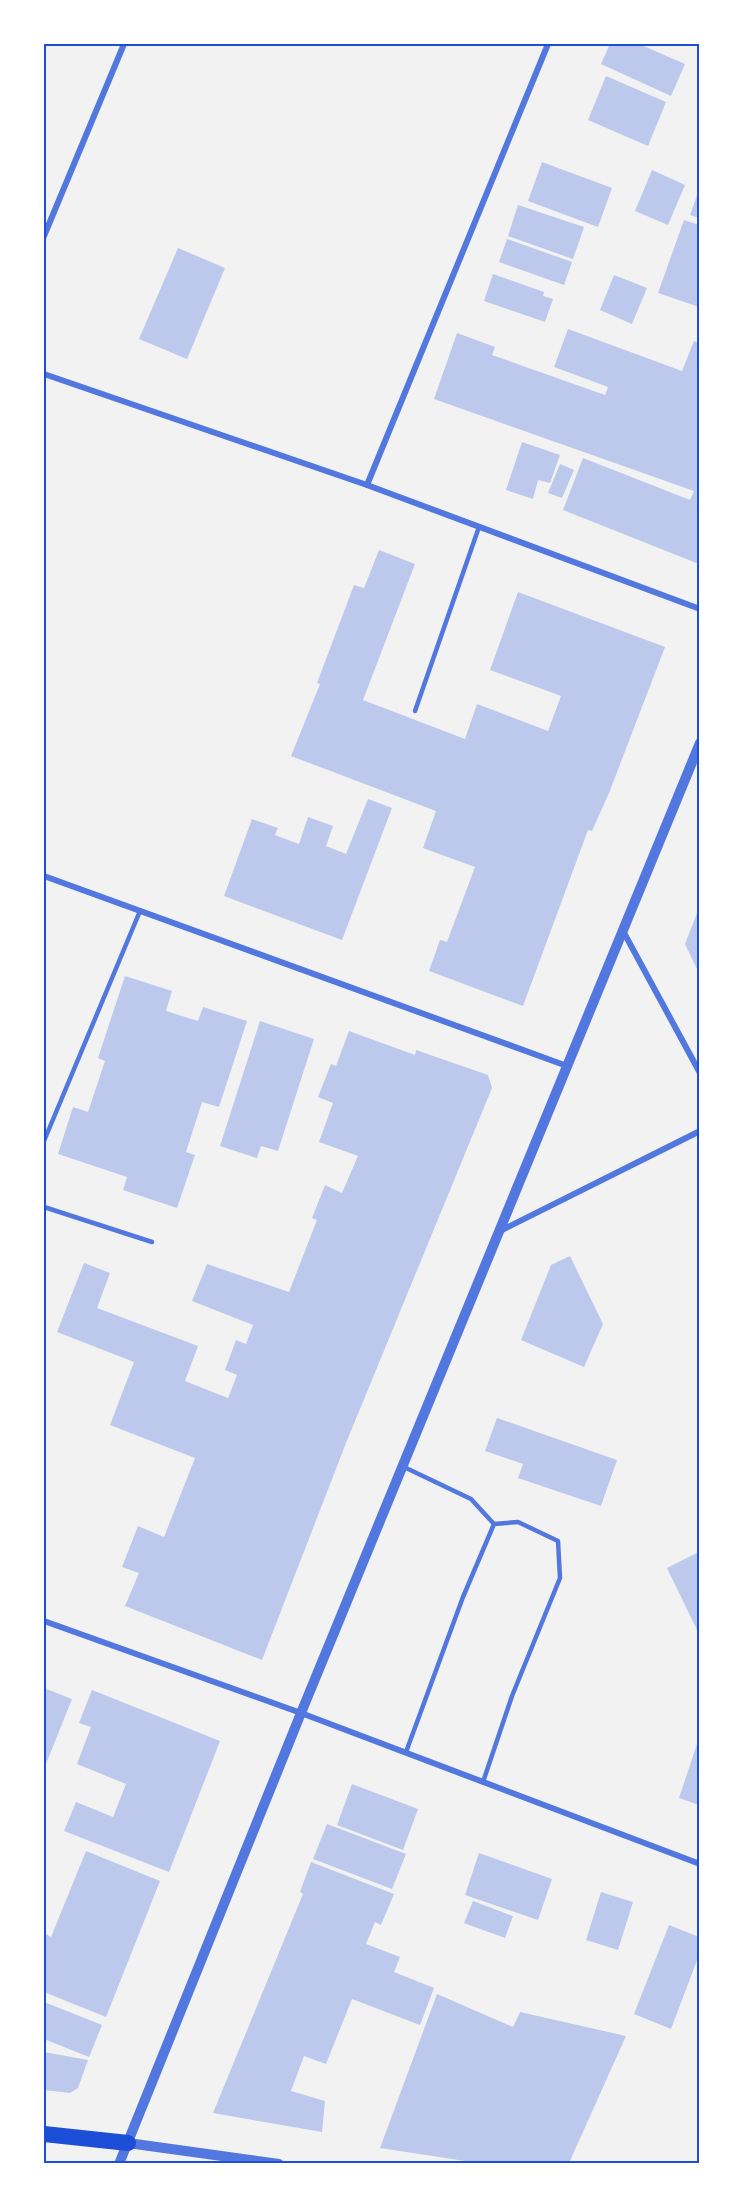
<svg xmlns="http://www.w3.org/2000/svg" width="743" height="2207" viewBox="0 0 743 2207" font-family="'Work Sans',sans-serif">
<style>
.building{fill:#bdc9ec}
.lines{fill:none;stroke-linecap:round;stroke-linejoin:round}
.service{stroke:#5277de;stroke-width:4.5}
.minor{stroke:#5277de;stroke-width:6}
.tertiary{stroke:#5277de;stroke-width:10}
.trunk{stroke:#1d4ed8;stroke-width:16}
.neatline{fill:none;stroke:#1d4ed8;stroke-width:2}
</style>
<rect width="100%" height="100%" fill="#f2f2f2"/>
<g class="building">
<polygon points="610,44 639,44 685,64 671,96 601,64"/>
<polygon points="606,76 666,102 648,146 588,120"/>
<polygon points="542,162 612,188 598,227 528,201"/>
<polygon points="652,170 685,185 668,225 635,211"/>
<polygon points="699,190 699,218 690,215"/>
<polygon points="518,205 584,227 573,259 508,236"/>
<polygon points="684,220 699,225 699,307 658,293"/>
<polygon points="507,239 572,262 564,285 499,262"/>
<polygon points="178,248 225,268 187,359 139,339"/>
<polygon points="493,274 544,292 543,296 553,299 545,322 484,301"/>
<polygon points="614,275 647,288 632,324 600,310"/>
<polygon points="568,329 682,371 694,341 699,343 699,564 563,510 583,458 690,500 694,491 434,399 457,333 495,347 492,355 605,395 608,387 554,367"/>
<polygon points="522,442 560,455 550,483 538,480 533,499 506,490"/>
<polygon points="560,464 574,470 562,498 548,493"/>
<polygon points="379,550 415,564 363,700 465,739 477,704 548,731 561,696 490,670 518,592 665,647 609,793 592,831 588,830 523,1006 429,971 440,940 447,942 475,867 423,848 436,811 291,756 320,684 317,683 354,585 364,588"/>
<polygon points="368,799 392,808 342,940 224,896 252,819 278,828 275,835 299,844 308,817 333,826 326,846 346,854"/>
<polygon points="699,908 699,973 685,944"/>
<polygon points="125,976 172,991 166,1011 198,1021 203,1007 247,1021 219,1107 202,1102 186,1152 195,1155 177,1208 123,1190 127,1177 58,1154 73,1107 88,1112 105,1061 98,1058"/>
<polygon points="260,1021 314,1039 278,1151 261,1146 257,1158 220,1146"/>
<polygon points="349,1031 415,1055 416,1050 488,1075 492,1088 346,1443 262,1660 125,1606 139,1573 122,1567 138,1526 164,1537 195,1458 110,1425 134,1362 57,1332 84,1263 110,1273 97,1308 198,1346 185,1381 228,1398 237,1375 225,1370 236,1340 246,1344 253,1325 192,1301 207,1264 289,1292 317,1220 312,1218 325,1185 342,1193 358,1156 319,1142 333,1103 318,1097 331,1064 336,1066"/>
<polygon points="570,1256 603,1324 584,1367 521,1340 551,1265"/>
<polygon points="497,1418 617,1460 601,1506 518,1478 523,1464 485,1451"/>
<polygon points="699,1552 699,1634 667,1568"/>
<polygon points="44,1688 72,1699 46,1764 44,1763"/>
<polygon points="92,1690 220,1741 169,1872 64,1831 76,1802 113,1817 126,1784 77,1764 91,1727 79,1723"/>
<polygon points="699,1738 699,1805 679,1798"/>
<polygon points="352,1784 418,1809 403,1850 337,1825"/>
<polygon points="327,1824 406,1854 392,1889 313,1859"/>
<polygon points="86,1851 160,1881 106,2017 44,1992 44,1933 51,1937"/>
<polygon points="479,1853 552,1879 538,1920 465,1895"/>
<polygon points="311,1862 394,1894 381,1925 375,1922 366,1944 400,1957 394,1972 434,1988 420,2025 352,1999 326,2064 304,2056 291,2091 325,2101 322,2132 213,2113 303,1894 300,1892"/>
<polygon points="601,1892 633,1902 618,1950 586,1940"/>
<polygon points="473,1901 513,1916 505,1938 464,1923"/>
<polygon points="669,1925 699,1937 699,1955 671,2029 634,2014"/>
<polygon points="437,1994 513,2027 520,2012 626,2036 569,2163 478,2163 380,2148"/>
<polygon points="44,2002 102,2025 89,2057 44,2039"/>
<polygon points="44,2052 88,2060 78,2088 70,2093 44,2090"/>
</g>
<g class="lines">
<g class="service">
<polyline points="415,711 479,527"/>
<polyline points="44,1141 140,911"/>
<polyline points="44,1207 152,1242"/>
<polyline points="404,1467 471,1499 494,1524"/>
<polyline points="406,1752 463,1597 494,1524 518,1522 558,1541 560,1578 512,1696 483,1782"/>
</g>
<g class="minor">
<polyline points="44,236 124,44"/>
<polyline points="44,374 367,485 700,609"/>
<polyline points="367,485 548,44"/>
<polyline points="44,876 567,1066"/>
<polyline points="623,931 700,1073"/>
<polyline points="500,1231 700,1131"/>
<polyline points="44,1621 301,1713 700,1864"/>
</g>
<g class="tertiary">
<polyline points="128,2143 279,2164"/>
<polyline points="119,2164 301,1713 700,743"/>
</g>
<polyline class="trunk" points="44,2134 128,2143"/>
</g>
<rect width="743" height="2207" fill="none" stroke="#ffffff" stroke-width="90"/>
<rect x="45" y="45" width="653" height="2117" class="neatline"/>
</svg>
